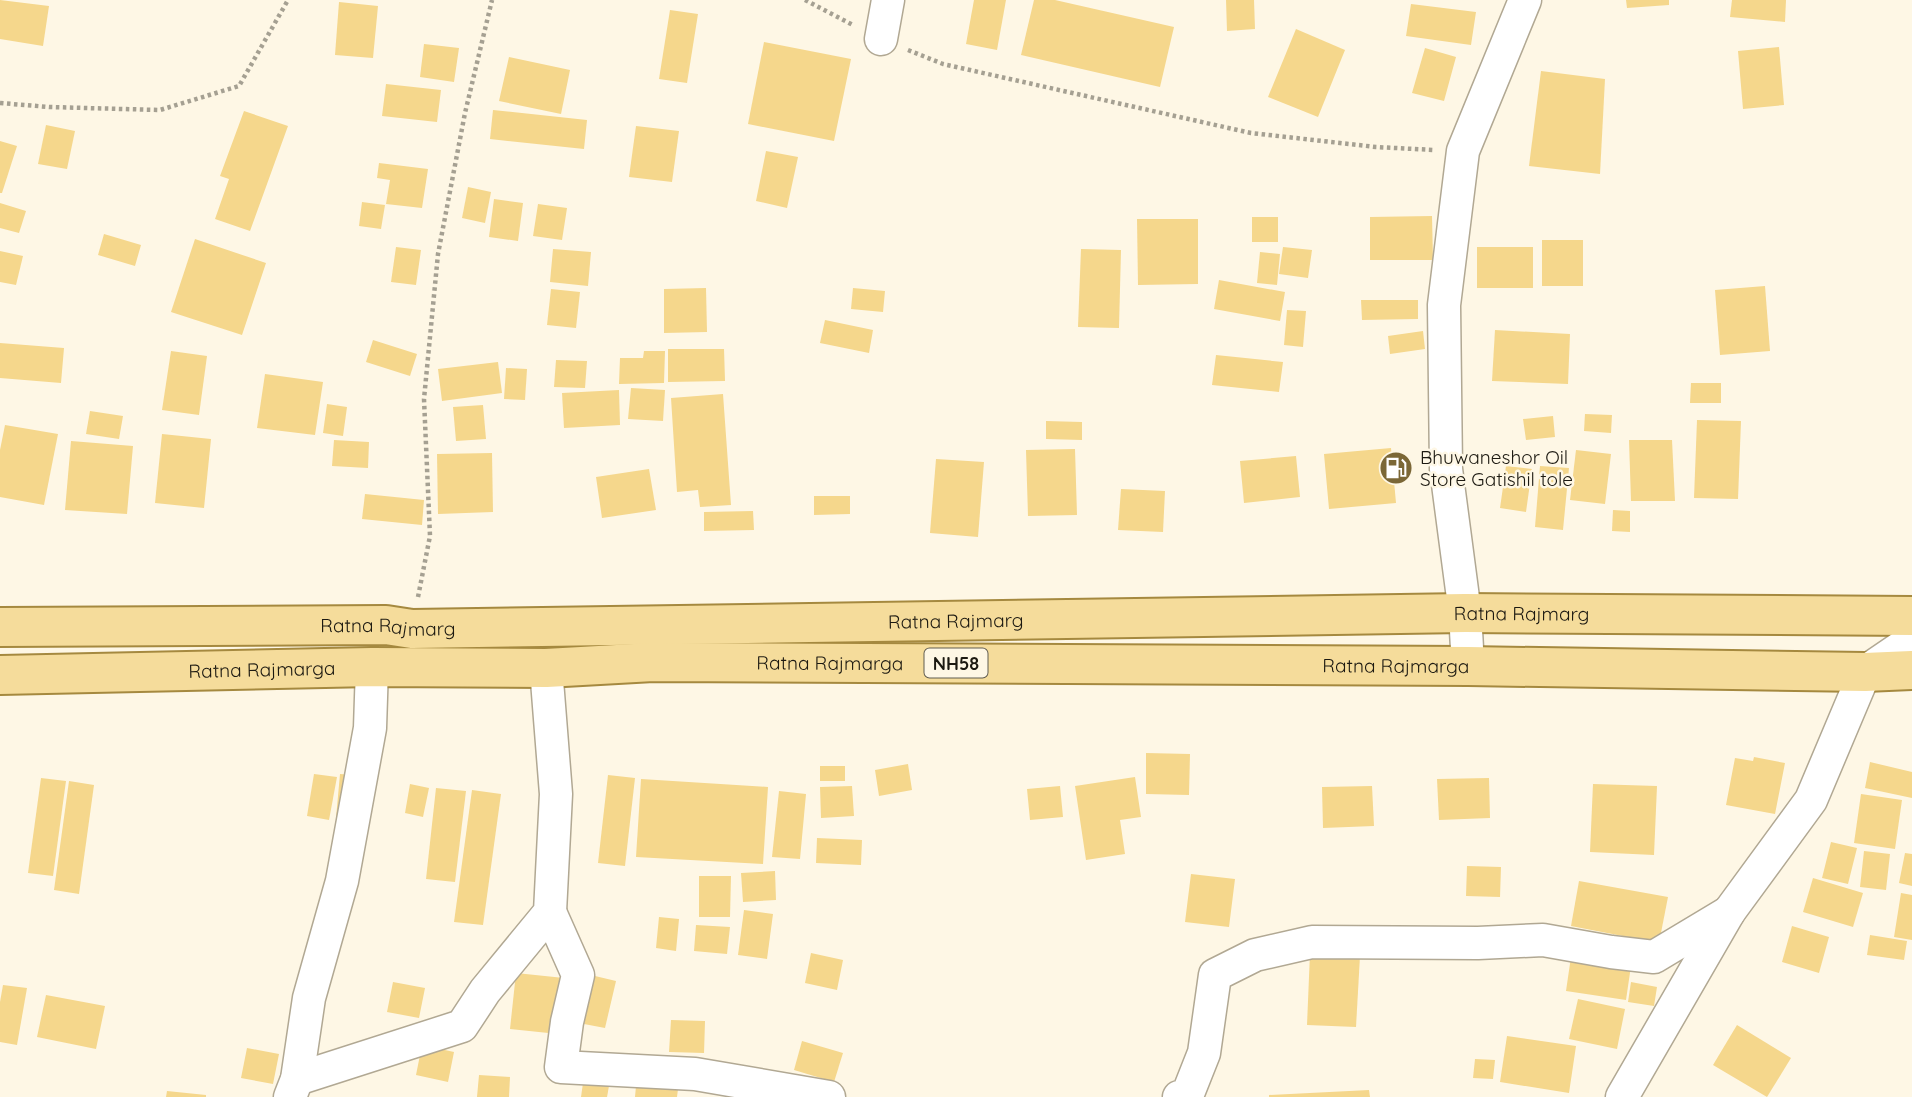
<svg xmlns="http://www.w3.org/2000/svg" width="1912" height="1097" viewBox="0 0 1912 1097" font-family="Quicksand,sans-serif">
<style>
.building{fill:#f5d78c}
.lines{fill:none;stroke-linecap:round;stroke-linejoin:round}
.minor-casing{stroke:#b1a893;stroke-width:35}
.major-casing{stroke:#a5893f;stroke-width:42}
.path{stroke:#a5a092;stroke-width:4.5;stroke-dasharray:3.5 3.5;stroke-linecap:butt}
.minor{stroke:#fff;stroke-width:32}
.major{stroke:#f5dc9b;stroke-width:38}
.labels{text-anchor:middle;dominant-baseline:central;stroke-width:5;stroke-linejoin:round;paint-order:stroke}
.shield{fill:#fef7e5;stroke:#605c51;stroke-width:2}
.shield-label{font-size:18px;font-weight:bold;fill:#1c1911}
.poi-label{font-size:19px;fill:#1c1911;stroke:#fef7e5;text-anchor:start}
.street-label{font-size:19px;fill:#1c1911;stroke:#fef7e5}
</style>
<rect width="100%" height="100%" fill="#fef7e5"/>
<g class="building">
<polygon points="0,0 49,6 43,46 0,39"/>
<polygon points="974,0 1006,0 997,50 966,44"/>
<polygon points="1034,0 1055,0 1174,27 1160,87 1021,55"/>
<polygon points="1226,0 1254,0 1255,29 1227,31"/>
<polygon points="1626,0 1669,0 1669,5 1627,8"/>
<polygon points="1732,0 1786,0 1785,22 1730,17"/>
<polygon points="339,2 378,6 373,58 335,55"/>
<polygon points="1411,4 1476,12 1471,45 1406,36"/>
<polygon points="670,10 698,14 687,83 659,79"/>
<polygon points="1296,29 1345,50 1318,117 1268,97"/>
<polygon points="764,42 851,59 834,141 748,124"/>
<polygon points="424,44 459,48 454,82 420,77"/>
<polygon points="1779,47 1784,105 1743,109 1738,51"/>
<polygon points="1425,48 1456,57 1444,101 1412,93"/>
<polygon points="509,57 570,70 561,114 499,101"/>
<polygon points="1541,71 1605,79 1600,174 1529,166"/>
<polygon points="386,84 441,90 437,122 382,116"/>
<polygon points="493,110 587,120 584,149 490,139"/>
<polygon points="244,111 288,126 250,231 215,219 229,179 220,176"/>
<polygon points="46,125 75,131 67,169 38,164"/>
<polygon points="636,126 679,131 672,182 629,177"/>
<polygon points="0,141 17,146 2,193 0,193"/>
<polygon points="766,151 798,157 787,208 756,201"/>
<polygon points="379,163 428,169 422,208 386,204 390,180 377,178"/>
<polygon points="468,187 491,192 485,223 462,218"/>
<polygon points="494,199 523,203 518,241 489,237"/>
<polygon points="362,202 385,205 381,229 359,226"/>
<polygon points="0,203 26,211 19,233 0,228"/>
<polygon points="538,204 567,208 562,240 533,236"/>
<polygon points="1432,216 1433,260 1370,260 1370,217"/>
<rect x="1252" y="217" width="26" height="25"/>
<polygon points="1137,219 1198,219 1198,284 1138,285"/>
<polygon points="104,234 141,245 135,266 98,255"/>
<polygon points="195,239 266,263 242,335 171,312"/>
<rect x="1542" y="240" width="41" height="46"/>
<polygon points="396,247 421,250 416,285 391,282"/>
<polygon points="1283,247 1312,250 1308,278 1279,274"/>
<rect x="1477" y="247" width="56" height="41"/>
<polygon points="553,249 591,252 588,286 550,282"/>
<polygon points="1081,249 1121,250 1119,328 1078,327"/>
<polygon points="0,251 23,256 16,285 0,282"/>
<polygon points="1260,252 1280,254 1277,285 1257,283"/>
<polygon points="1219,280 1285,292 1280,321 1214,309"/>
<polygon points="1765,286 1770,351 1720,355 1715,290"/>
<polygon points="706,288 707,332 664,333 664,289"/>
<polygon points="853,288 885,291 883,312 851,309"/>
<polygon points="551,289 580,292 576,328 547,325"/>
<polygon points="1361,300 1418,300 1418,319 1362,320"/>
<polygon points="1287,310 1306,311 1303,347 1284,345"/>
<polygon points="825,320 873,330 869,353 820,343"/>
<polygon points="1495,330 1570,334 1568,384 1492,381"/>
<polygon points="1423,331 1425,349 1390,354 1388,336"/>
<polygon points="373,340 417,354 410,376 366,362"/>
<polygon points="0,343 64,348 61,383 0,378"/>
<polygon points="668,349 724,349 725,381 668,382"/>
<polygon points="171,351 207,356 199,415 162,410"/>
<polygon points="644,351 665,351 664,383 619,384 620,358 643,358"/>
<polygon points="1216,355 1283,362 1279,392 1212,385"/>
<polygon points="556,360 587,361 585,388 554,387"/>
<polygon points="498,362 502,393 442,401 438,369"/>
<polygon points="506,368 527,369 525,400 504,399"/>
<polygon points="265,374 323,382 315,435 257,428"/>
<polygon points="1691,383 1721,383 1721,403 1690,403"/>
<polygon points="631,388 665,390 663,421 628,419"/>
<polygon points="619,390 620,425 564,428 562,393"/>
<polygon points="723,394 731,505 700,507 698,490 677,492 671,398"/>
<polygon points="327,404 347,407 343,436 323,433"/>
<polygon points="483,405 486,439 456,441 453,407"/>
<polygon points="90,411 123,416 119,439 86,434"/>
<polygon points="1585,414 1612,415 1611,433 1584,431"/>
<polygon points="1553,416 1555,437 1526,440 1523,419"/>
<polygon points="1697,420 1741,421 1738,499 1694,498"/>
<polygon points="1046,421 1082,422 1082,440 1046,439"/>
<polygon points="5,425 58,434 44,505 0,497 0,450"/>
<polygon points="162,434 211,439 204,508 155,503"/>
<polygon points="334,440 369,442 368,468 332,466"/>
<polygon points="1629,440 1672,440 1675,501 1631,501"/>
<polygon points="71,441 133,446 127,514 65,510"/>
<polygon points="1391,448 1396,503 1329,509 1324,454"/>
<polygon points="1075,449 1077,515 1028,516 1026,450"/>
<polygon points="1576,450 1611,454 1605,504 1570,500"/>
<polygon points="492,453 493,512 438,514 437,454"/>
<polygon points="1296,456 1300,497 1244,503 1240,461"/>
<polygon points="936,459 984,462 978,537 930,533"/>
<polygon points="1506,466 1532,469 1526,512 1500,508"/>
<polygon points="1540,466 1569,468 1563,530 1535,527"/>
<polygon points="649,469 656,510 602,518 596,477"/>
<polygon points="1121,489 1165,491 1163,532 1118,530"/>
<polygon points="365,494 424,500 422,525 362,519"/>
<polygon points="814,496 850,496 850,514 814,515"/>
<polygon points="1613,510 1630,511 1630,532 1612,531"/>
<polygon points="753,511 754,530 704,531 704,512"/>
<polygon points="1146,753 1190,754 1189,795 1146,794"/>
<polygon points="1754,757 1785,763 1775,814 1726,805 1735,758 1753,761"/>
<polygon points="1870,762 1912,772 1912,798 1865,788"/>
<polygon points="908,764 912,790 879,796 875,770"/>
<rect x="820" y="766" width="25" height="15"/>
<polygon points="314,774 337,777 329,820 307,816"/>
<polygon points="340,774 354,775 351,819 336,818"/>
<polygon points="608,775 635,778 625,866 598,863"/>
<polygon points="1135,777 1141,817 1120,820 1125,854 1086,860 1075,786"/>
<polygon points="41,778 66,781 53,876 28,873"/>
<polygon points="1489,778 1490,818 1439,820 1437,779"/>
<polygon points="641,779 768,787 763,864 636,857"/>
<polygon points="69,781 94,785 79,894 54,890"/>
<polygon points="410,784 429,788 423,817 405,813"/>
<polygon points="1593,784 1657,786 1654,855 1590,852"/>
<polygon points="852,786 854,816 821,818 820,787"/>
<polygon points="1060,786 1063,817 1030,820 1027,789"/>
<polygon points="1372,786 1374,826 1323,828 1322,787"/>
<polygon points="436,788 466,791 455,882 426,879"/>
<polygon points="472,790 501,794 483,925 454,922"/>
<polygon points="779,791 806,794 800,859 772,857"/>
<polygon points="1861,794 1902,800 1895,849 1854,843"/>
<polygon points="817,838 862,840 861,865 816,863"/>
<polygon points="1831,842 1857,848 1848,884 1822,878"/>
<polygon points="1864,851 1890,854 1886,890 1860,887"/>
<polygon points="1905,853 1912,854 1912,886 1899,883"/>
<polygon points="1467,866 1501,867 1500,897 1466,896"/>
<polygon points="775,871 776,900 743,902 741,873"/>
<polygon points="1191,874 1235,879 1229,927 1185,922"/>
<polygon points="699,876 731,876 730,917 699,917"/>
<polygon points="1813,878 1863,893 1853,927 1803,912"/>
<polygon points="1579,881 1668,897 1659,943 1571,926"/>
<polygon points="1901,893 1912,895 1912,940 1894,937"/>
<polygon points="744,910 773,914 767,959 738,955"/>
<polygon points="659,917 679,919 676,951 656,948"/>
<polygon points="696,925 730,927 727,954 694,951"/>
<polygon points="1792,926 1829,937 1819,973 1782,962"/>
<polygon points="1870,935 1907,941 1904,960 1867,955"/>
<polygon points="1572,950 1632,959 1626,1000 1566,991"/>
<polygon points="811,953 843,960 837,990 805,983"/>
<polygon points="1310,953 1360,956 1356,1027 1307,1025"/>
<polygon points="516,973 564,978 558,1034 510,1029"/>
<polygon points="595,976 616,981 605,1028 584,1024"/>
<polygon points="393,982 425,988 419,1018 387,1012"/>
<polygon points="1631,982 1657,987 1654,1006 1628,1002"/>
<polygon points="3,985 27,988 17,1045 0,1042 0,1002"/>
<polygon points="46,995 105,1006 96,1049 37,1037"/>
<polygon points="1578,999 1625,1009 1617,1049 1569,1039"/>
<polygon points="671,1020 705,1021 704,1053 669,1052"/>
<polygon points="1737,1025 1791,1058 1767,1097 1713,1065"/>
<polygon points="1507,1036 1576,1046 1569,1093 1500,1082"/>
<polygon points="802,1041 843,1053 834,1082 794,1070"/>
<polygon points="422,1045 454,1052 448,1082 416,1075"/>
<polygon points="247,1048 279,1054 273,1084 241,1078"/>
<polygon points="1475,1059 1495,1060 1493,1079 1473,1078"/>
<polygon points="479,1075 510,1077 509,1097 477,1097"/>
<polygon points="583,1083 609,1086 607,1097 581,1097"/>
<polygon points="636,1086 678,1089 677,1097 635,1097"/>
<polygon points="1369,1090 1370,1097 1269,1097 1269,1095"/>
<polygon points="167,1091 206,1095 206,1097 166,1097"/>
</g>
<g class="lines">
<defs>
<g id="minor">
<polyline points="881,39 888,0"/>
<polyline points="1468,666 1465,613 1446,469 1444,305 1463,151 1525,0"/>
<polyline points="550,912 578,975 567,1022 561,1067 695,1074 829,1097"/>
<polyline points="297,1079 462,1026 485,991 550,912 556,794 546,668"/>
<polyline points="290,1097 297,1079 309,998 342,881 370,728 372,667"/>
<polyline points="1179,1097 1187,1096 1204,1053 1215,975 1255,955 1312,942 1478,943 1543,940 1611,952 1654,957 1729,912"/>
<polyline points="1622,1097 1729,912 1811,800 1865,672 1912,640"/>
</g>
<g id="major">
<path id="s1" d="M0,627L386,625L412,629L1465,613L1912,616"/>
<path id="s2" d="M0,675L372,667L546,668L653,662L1468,666L1865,672L1912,670"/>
</g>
</defs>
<use href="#minor" class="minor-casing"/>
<use href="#major" class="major-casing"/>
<g class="path">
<polyline points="805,0 853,25"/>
<polyline points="908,50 943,64 1251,133 1376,147 1434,150"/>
<polyline points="0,103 49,107 160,110 239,86 288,0"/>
<polyline points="418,597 430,536 424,399 438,254 465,113 492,0"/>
</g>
<use href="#minor" class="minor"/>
<use href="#major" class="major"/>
</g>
<defs>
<symbol id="fuel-disc" viewBox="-11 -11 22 22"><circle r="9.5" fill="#7b6736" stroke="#fef7e5"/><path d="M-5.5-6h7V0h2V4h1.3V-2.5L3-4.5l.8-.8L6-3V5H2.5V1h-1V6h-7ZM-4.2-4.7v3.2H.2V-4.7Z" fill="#fff"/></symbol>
</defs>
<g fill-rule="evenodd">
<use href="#fuel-disc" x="1377" y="449" width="38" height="38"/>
</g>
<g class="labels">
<rect class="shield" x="924.5" y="648.5" width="63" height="29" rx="5"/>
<g class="shield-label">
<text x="956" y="663">NH58</text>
</g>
<g class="poi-label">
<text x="1420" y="457">Bhuwaneshor Oil<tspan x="1420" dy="22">Store Gatishil tole</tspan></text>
</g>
<g class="street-label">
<text stroke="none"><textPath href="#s1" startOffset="1522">Ratna Rajmarg</textPath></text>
<text stroke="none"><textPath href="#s1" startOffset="956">Ratna Rajmarg</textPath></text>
<text stroke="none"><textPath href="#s1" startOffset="388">Ratna Rajmarg</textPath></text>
<text stroke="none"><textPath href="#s2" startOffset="830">Ratna Rajmarga</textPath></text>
<text stroke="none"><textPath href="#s2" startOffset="1396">Ratna Rajmarga</textPath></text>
<text stroke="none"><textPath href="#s2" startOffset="262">Ratna Rajmarga</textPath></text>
</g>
</g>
</svg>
